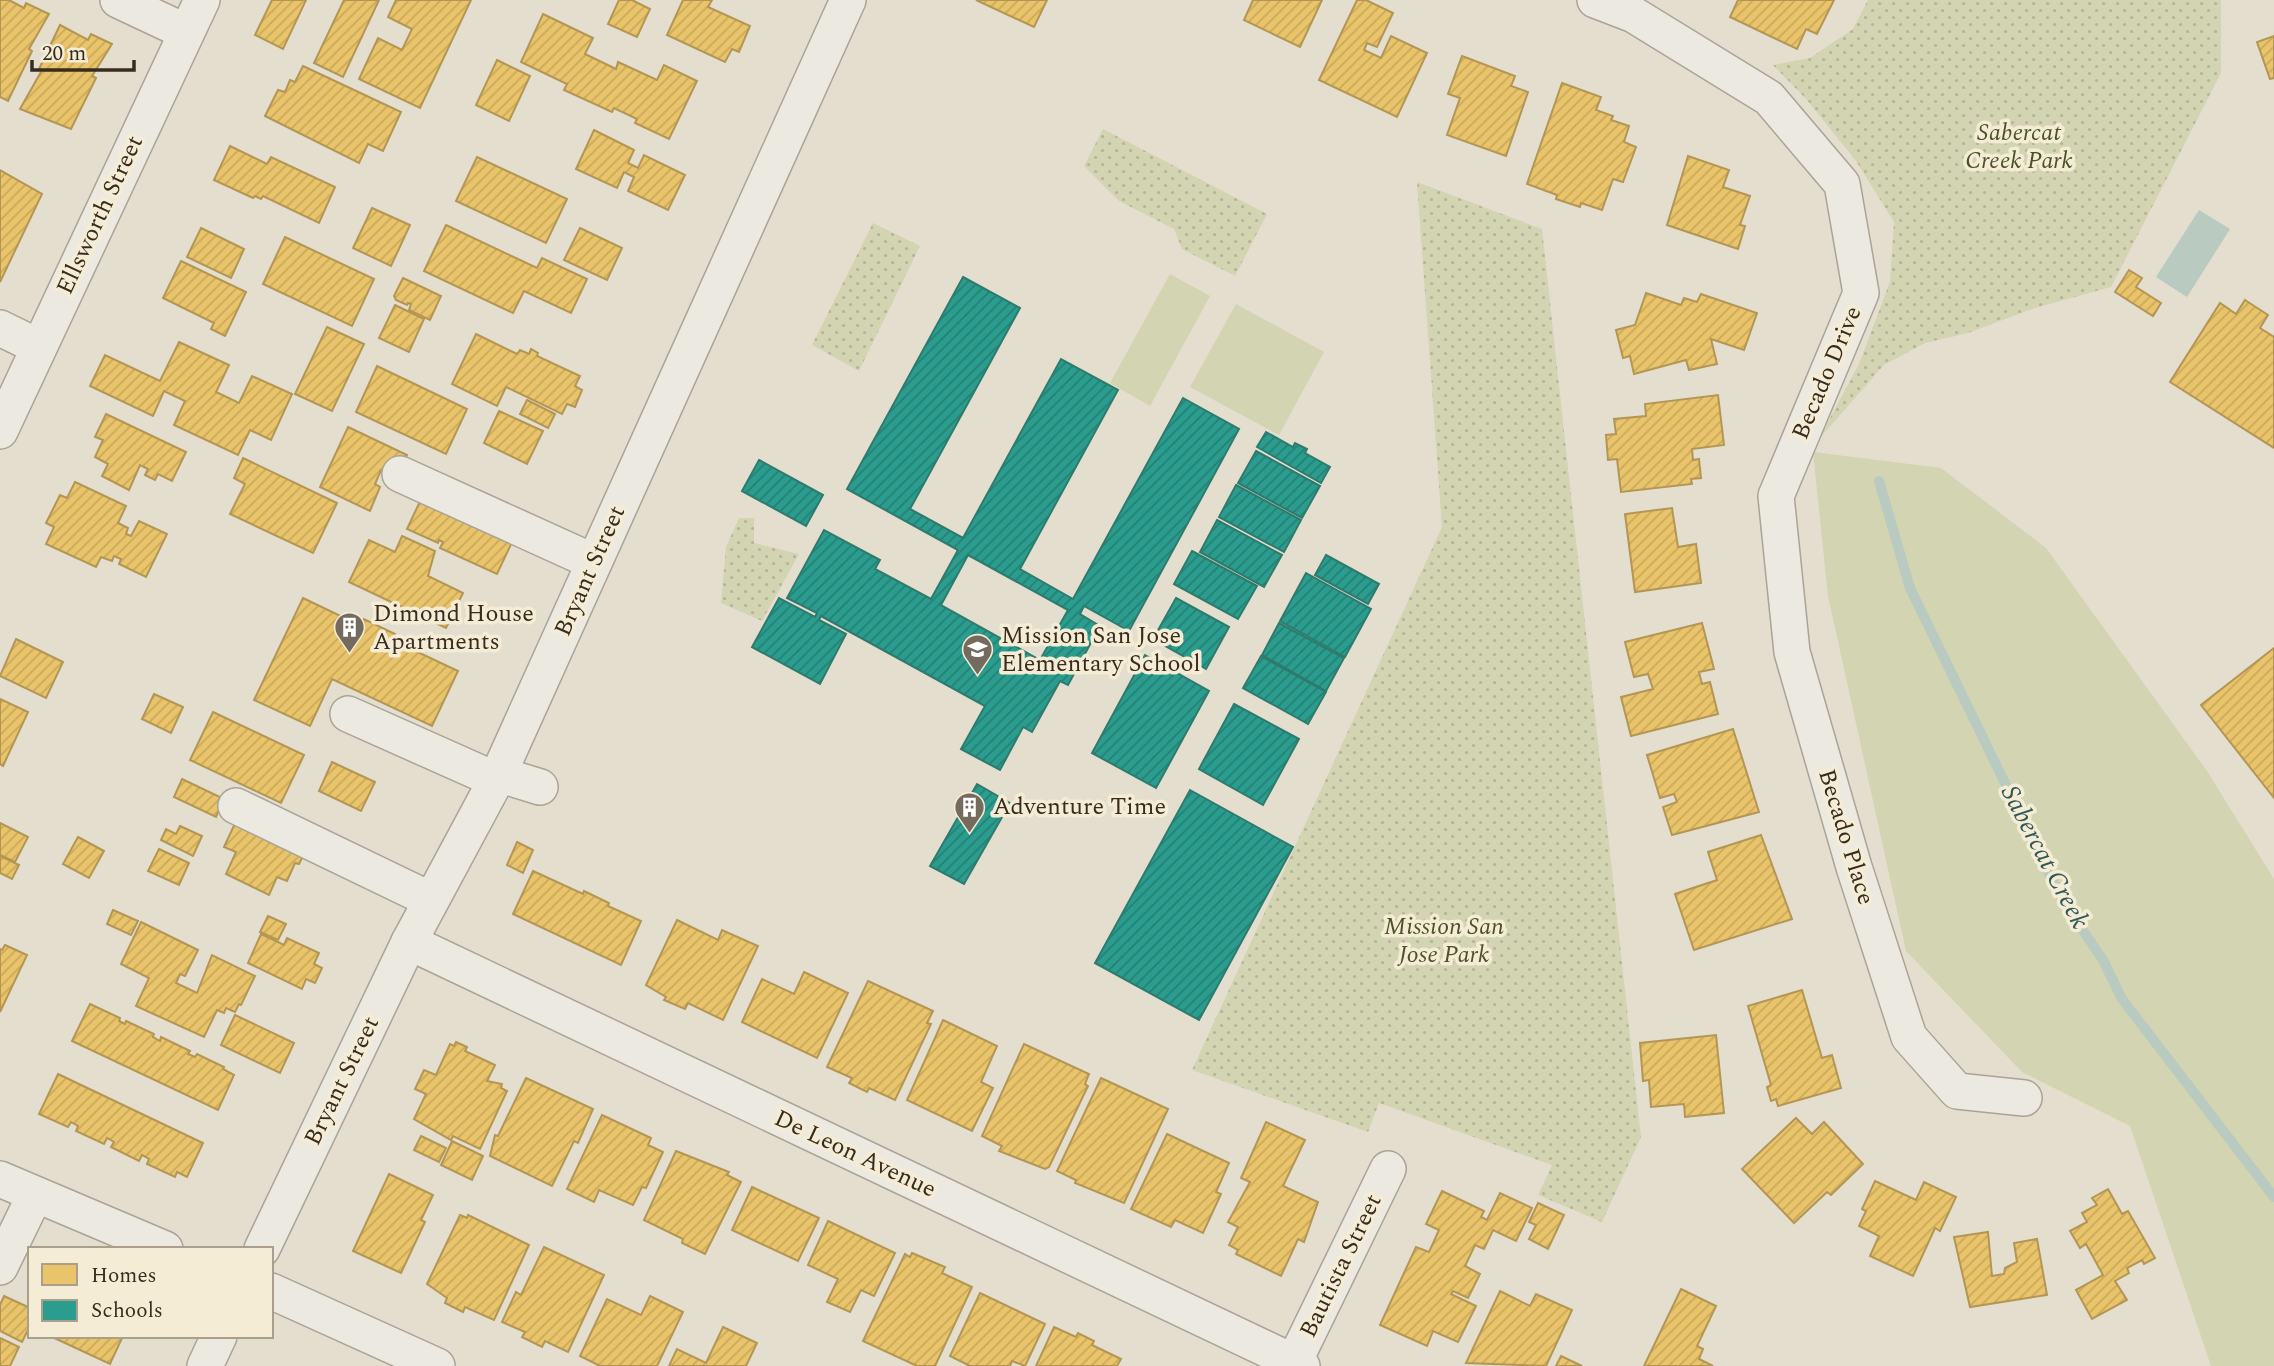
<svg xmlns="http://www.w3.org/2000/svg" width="2274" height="1366" viewBox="0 0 2274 1366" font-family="Spectral,serif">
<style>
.green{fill:#d2d4b2}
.park{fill:url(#park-dots)}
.water{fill:#b9cac0}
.homes{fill:url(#homes-hatch);stroke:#b49654;stroke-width:2}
.schools{fill:url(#schools-hatch);stroke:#2e7b6d;stroke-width:2;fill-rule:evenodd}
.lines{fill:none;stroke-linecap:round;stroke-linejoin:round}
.stream{stroke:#b9cac0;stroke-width:10}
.minor-casing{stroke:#aaa397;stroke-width:38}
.minor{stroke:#ece9e0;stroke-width:35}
.labels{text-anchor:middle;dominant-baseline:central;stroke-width:7;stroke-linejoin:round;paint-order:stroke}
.park-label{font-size:24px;font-style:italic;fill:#485426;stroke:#f5ecd5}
.street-label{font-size:24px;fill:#382c1f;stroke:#f5ecd5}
.poi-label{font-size:24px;fill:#382c1f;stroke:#f5ecd5;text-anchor:start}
.water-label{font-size:26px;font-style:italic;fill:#2f5856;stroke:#f5ecd5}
</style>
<defs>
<pattern id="park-dots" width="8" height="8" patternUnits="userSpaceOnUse" patternTransform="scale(1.75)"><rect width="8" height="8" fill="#d2d4b2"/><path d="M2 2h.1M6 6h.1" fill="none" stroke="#b5b699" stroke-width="1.8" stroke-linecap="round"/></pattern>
<pattern id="homes-hatch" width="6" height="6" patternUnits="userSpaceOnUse" patternTransform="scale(1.75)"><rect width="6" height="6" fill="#e9c46a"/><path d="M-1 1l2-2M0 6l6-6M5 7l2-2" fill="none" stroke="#c9a95b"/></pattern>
<pattern id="schools-hatch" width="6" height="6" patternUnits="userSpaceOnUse" patternTransform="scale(1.75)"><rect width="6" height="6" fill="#2a9d8f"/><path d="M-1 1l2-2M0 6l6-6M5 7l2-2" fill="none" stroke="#258074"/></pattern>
</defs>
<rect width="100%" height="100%" fill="#e4decf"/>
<g class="green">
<polygon points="1170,274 1210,296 1150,406 1110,383"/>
<polygon points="1236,304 1324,352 1279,435 1190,387"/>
<polygon points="1813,452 1941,468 2046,548 2207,771 2274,879 2274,1366 2211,1366 2130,1126 2022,1072 1906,951 1828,596"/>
</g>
<g class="park">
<polygon points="1868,0 2221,0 2221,73 2111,287 2035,308 1968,333 1925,343 1884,365 1819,439 1859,364 1890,282 1894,222 1856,161 1807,100 1773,65 1810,58 1853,29"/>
<polygon points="1103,129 1267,214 1235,276 1182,249 1174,229 1119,201 1084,166"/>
<polygon points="1417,182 1542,229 1641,1137 1602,1222 1538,1195 1552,1165 1379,1103 1368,1132 1192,1070 1442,527"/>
<polygon points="873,223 920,246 859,371 812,345"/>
<polygon points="739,518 754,518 754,543 799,554 762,621 721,603 726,547"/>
</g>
<polygon class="water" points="2199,210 2230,229 2187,297 2156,277"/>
<g class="homes">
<polygon points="0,0 9,0 24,8 26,3 49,14 29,49 32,51 8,101 0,97"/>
<polygon points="272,0 306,0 283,49 255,35"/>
<polygon points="344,0 379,0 343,77 314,63"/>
<polygon points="396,0 471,0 420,108 359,79 378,38 402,50 412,29 388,17"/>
<polygon points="619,0 632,0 650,9 637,37 608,24"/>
<polygon points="683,0 712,0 708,7 750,26 739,52 732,49 725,62 667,35"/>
<polygon points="976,0 1047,0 1034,27"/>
<polygon points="1253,0 1322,0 1300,47 1244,20"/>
<polygon points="1357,0 1366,0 1393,13 1377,47 1367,43 1364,50 1381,58 1391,36 1427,53 1397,117 1319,80"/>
<polygon points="1738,0 1834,0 1817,34 1806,29 1797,49 1730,17"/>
<polygon points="543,14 593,38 585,54 616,69 618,62 657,80 664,65 697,81 669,139 635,123 637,119 614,108 612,112 564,90 567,84 521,62"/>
<polygon points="60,25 88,40 91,34 112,44 92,76 96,78 71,129 20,109 42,70 39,69"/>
<polygon points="2274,36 2274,78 2270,79 2257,42"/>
<polygon points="1462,56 1515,76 1511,86 1528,92 1506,156 1447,135 1460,98 1448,94"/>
<polygon points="497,60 530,76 509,121 476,105"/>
<polygon points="303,66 401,112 383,151 368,144 359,163 265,116 278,90 285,92 290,80 295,82"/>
<polygon points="1562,83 1601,97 1596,110 1613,116 1611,120 1629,126 1624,142 1636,147 1623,182 1613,179 1602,210 1581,203 1580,207 1556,199 1557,195 1527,184"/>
<polygon points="594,130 634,150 628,163 638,168 644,155 685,175 668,210 628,191 634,177 624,172 617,188 576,169"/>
<polygon points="230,146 267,164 271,157 335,187 319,223 263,196 261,199 255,196 253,198 214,180"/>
<polygon points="1688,156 1729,170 1723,187 1750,196 1740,225 1745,226 1738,249 1667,225"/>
<polygon points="477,157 567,199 546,243 456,201"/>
<polygon points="0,170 42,194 0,282"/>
<polygon points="372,208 410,225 391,266 353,248"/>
<polygon points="446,225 537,268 542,258 587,279 571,313 524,291 513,313 424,271"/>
<polygon points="201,228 244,249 231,278 187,257"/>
<polygon points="580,228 622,248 607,280 564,260"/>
<polygon points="285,237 374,279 352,326 263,284"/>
<polygon points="181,261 246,292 225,336 211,329 214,323 163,298"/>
<polygon points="2129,270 2142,278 2136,287 2161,303 2153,316 2115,292"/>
<polygon points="403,278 441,296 430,320 409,310 411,304 408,303 407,305 396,300 394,296"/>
<polygon points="1646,293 1681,305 1684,298 1697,302 1701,294 1757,313 1744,350 1711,339 1717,364 1689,370 1686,360 1634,374 1630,356 1623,358 1616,330 1635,325"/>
<polygon points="2245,300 2268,315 2260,328 2274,337 2274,448 2170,382 2220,303 2236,314"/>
<polygon points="395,305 424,319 409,352 379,338"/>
<polygon points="327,327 364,344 332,411 295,394"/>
<polygon points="476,334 517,354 520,350 529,354 531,349 538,353 537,356 580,376 575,386 582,390 575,407 567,404 562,414 506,387 497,406 452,384"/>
<polygon points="179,342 229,365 216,392 239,403 252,376 292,394 271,440 250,430 238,455 174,425 185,401 164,391 153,416 90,386 105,355 160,381"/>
<polygon points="377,366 467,409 446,454 356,412"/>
<polygon points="1718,395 1724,445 1692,449 1693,460 1699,459 1701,478 1691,479 1692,484 1621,492 1617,459 1608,460 1606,435 1616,434 1614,419 1646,416 1645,404"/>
<polygon points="527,400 555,414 548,428 520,414"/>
<polygon points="499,411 543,431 527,464 484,443"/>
<polygon points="106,414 186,452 172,481 158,474 155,480 145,475 148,469 140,465 129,490 102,476 108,464 95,457 103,440 95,437"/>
<polygon points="348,427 407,455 397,476 381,470 375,484 380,487 370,511 320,487"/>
<polygon points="243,458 337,503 313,553 230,514 245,484 234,478"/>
<polygon points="75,482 126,506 118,523 128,528 126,534 131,536 139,521 167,534 146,577 119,564 121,559 114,556 112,561 101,557 96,567 46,544 54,527 46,523 60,495 67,498"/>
<polygon points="423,495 514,538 497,574 440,548 443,542 439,540 438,543 407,529"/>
<polygon points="1672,508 1678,547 1696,544 1701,583 1635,592 1625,514"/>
<polygon points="402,536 435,551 428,576 463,593 446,628 349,582 369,540 395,552"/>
<polygon points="303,598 361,626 364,619 395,634 392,640 458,671 432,726 332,679 310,726 254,700"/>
<polygon points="1702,623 1714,669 1699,672 1702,684 1710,682 1718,714 1631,736 1621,697 1653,689 1648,674 1634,677 1625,642"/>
<polygon points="16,639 63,662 46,698 0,676"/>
<polygon points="2274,648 2274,798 2201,705"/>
<polygon points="154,694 183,707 171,733 142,719"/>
<polygon points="0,699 28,712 3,766 0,764"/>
<polygon points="213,712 304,755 281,803 190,760"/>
<polygon points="1733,729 1759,812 1672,835 1663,807 1677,802 1674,794 1660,798 1647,755"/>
<polygon points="332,762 375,782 361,811 319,791"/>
<polygon points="182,779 224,799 216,817 174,797"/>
<polygon points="237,819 304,854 299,864 295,863 287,881 277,877 269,895 226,874 236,852 224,847"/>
<polygon points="0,823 28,837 15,862 0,855"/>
<polygon points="180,826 202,836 193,856 161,840 166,829 176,834"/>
<polygon points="1761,835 1792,919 1694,950 1675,894 1717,880 1708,852"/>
<polygon points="78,837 104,851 89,878 63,864"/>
<polygon points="517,842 533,850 523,873 507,865"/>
<polygon points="159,849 189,863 179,885 148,871"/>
<polygon points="0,856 19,865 12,879 0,873"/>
<polygon points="533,871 583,894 584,891 609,903 608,906 641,921 621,965 513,914"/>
<polygon points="113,910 138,921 131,935 107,924"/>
<polygon points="268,916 286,924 278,940 260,932"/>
<polygon points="677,920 718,940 722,930 758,946 723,1020 688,1003 685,1009 664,1000 666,997 646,985"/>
<polygon points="141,922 198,950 185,976 180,974 176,983 197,993 212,955 255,976 241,1005 239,1004 235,1012 226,1008 224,1013 217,1010 204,1037 136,1006 149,978 121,964"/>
<polygon points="261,934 284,945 287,938 319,953 314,964 322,968 315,983 306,979 302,989 248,963"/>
<polygon points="5,945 27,955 0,1012 0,949 2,950"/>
<polygon points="804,972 848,993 817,1058 742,1022 762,979 794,994"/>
<polygon points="868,981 933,1011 927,1023 931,1024 895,1100 869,1088 867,1092 849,1083 852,1078 827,1067"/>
<polygon points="1802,990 1822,1058 1832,1055 1841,1088 1778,1106 1776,1099 1771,1101 1767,1087 1771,1085 1748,1006"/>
<polygon points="90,1004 120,1018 119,1021 125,1024 126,1021 154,1034 153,1037 160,1041 161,1037 190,1051 188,1054 195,1057 197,1054 224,1067 223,1069 234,1075 218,1110 72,1041"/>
<polygon points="235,1015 294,1043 280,1073 221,1045"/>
<polygon points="943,1020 997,1046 981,1082 993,1088 972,1131 907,1100"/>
<polygon points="1716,1035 1724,1113 1685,1117 1684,1104 1651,1107 1649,1080 1643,1081 1640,1043"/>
<polygon points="456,1042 467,1047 465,1051 495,1065 487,1081 502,1084 501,1088 507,1091 480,1149 453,1136 451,1140 414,1119 426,1094 415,1089 424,1070 436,1075 450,1044 454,1046"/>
<polygon points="1024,1044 1089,1074 1085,1084 1088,1086 1049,1167 1045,1169 999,1151 1002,1146 982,1136"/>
<polygon points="58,1074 203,1143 187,1177 177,1172 175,1177 147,1164 149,1159 142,1155 139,1161 111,1147 114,1142 107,1138 104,1144 76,1131 78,1126 71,1122 68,1127 39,1114"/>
<polygon points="526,1078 593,1109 578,1143 574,1141 552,1186 490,1156 495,1135 498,1136"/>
<polygon points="1101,1078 1168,1109 1124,1203 1075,1183 1076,1180 1057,1171"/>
<polygon points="602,1115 651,1138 648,1145 663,1152 646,1188 642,1187 633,1205 599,1190 594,1202 567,1189"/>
<polygon points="1796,1118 1812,1134 1824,1122 1863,1164 1831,1195 1827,1192 1794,1223 1742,1169"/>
<polygon points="1266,1122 1305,1140 1283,1186 1318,1202 1304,1242 1298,1239 1281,1276 1236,1254 1238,1250 1229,1245 1238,1227 1228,1222 1250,1182 1241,1178"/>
<polygon points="1167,1134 1229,1163 1216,1192 1221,1194 1203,1233 1175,1220 1171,1227 1131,1209"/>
<polygon points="421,1136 446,1148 439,1162 414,1150"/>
<polygon points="452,1141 483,1156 472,1180 441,1165"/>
<polygon points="676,1151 729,1172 727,1175 741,1182 705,1254 682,1243 683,1239 644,1220"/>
<polygon points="389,1174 433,1195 421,1220 425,1222 401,1273 353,1251"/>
<polygon points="1875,1181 1916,1200 1924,1182 1956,1197 1940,1231 1935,1228 1913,1276 1870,1256 1879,1236 1859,1226 1866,1211 1862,1209"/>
<polygon points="752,1187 819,1218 798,1261 732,1230"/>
<polygon points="2108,1189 2122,1214 2128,1211 2155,1258 2144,1264 2142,1260 2127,1268 2129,1273 2115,1281 2127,1300 2092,1319 2076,1290 2103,1275 2086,1244 2080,1248 2070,1231 2087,1222 2082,1213 2097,1205 2092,1198"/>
<polygon points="1442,1191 1484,1211 1481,1217 1487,1220 1500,1193 1532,1208 1516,1241 1493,1230 1484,1249 1475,1245 1465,1266 1480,1274 1468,1298 1453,1291 1451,1294 1476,1306 1458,1342 1433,1331 1427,1346 1380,1325 1416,1247 1429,1252 1439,1230 1426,1224"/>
<polygon points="1538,1203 1564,1215 1548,1249 1529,1239 1536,1225 1529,1222"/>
<polygon points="460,1215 467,1218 468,1215 529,1245 494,1320 465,1307 463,1312 445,1303 447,1298 427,1284"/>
<polygon points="828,1221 895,1253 874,1296 861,1290 850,1312 827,1302 838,1279 808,1265"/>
<polygon points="1988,1232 1992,1276 2004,1274 2005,1268 2017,1262 2014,1243 2037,1239 2047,1295 1970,1307 1954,1237"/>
<polygon points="544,1247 604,1275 568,1352 545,1341 542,1347 522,1337 525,1332 502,1322 516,1292 521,1295"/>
<polygon points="912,1253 945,1267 942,1273 972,1287 935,1366 917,1366 863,1341 905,1254 910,1257"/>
<polygon points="1681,1289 1716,1306 1697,1346 1703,1349 1699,1359 1713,1366 1644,1366"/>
<polygon points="1500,1291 1530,1306 1536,1294 1572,1310 1546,1366 1466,1363"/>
<polygon points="980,1293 1045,1324 1025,1366 1012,1361 1010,1366 970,1366 950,1356"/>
<polygon points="4,1296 30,1308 30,1326 22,1342 0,1331 0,1305"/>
<polygon points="650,1296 683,1312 657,1366 600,1366 580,1356 607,1299 641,1315"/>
<polygon points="723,1327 757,1343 746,1366 669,1366 677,1349 706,1363"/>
<polygon points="1054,1327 1076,1337 1078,1333 1094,1341 1092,1345 1121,1359 1117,1366 1036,1366"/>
<polygon points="50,1336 123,1336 110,1364"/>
<polygon points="0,1338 19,1347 10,1366 0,1366"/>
<polygon points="1561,1356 1582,1366 1556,1366"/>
</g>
<g class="schools">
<path d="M963,277L1020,308L910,509L963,538L1061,359L1118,390L1020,569L1073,599L1183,398L1239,429L1129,631L1084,606L1080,614L1100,626L1068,685L1060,681L1032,732L1023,727L1000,770L961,749L985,706L821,616L819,620L846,634L820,684L752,647L779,598L815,617L817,613L787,598L824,530L880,560L875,569L931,599L958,550L847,489ZM968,555L1068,610L1040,660L941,605Z"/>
<polygon points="1266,432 1293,447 1295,443 1307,449 1305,453 1330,467 1321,483 1257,447"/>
<polygon points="1256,451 1320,486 1302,518 1238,483"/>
<polygon points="759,460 823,495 806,526 742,491"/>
<polygon points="1236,485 1301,520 1284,552 1219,517"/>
<polygon points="1217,520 1282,555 1264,587 1200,552"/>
<polygon points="1192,551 1257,586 1238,619 1174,584"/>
<polygon points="1326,555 1379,584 1368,604 1315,575"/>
<polygon points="1306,573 1371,609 1345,657 1280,621"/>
<polygon points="1176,598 1229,627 1206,669 1153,639"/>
<polygon points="1279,623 1344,658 1326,691 1262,655"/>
<polygon points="1145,655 1209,691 1156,788 1092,753"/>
<polygon points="1261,656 1326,692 1308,724 1243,688"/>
<polygon points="1234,704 1299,739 1263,805 1199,769"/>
<polygon points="977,784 1010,803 964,884 930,866"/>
<polygon points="1190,790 1293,847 1199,1020 1095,963"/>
</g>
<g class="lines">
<polyline class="stream" points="1879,481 1910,588 2061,898 2103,960 2122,999 2274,1197"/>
<defs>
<g id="minor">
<polyline points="118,0 186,32"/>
<polyline points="1595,0 1634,15 1769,98 1842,184 1861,293 1776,496 1792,652 1854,867 1909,1037 1957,1091 2024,1098"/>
<polyline points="0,328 39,347"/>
<polyline points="0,431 202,0"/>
<polyline points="400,474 594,562"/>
<polyline points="348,714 496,780"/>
<polyline points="498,774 540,787"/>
<polyline points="236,806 431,900"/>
<polyline points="409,942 1302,1366"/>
<polyline points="0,1179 165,1249"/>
<polyline points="262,1249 409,942 496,780 848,0"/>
<polyline points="0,1267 35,1195"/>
<polyline points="271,1291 437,1366"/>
<polyline points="1294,1362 1388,1169"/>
<polyline points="205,1366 219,1336"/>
</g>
</defs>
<use href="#minor" class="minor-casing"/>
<use href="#minor" class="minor"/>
</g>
<defs>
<symbol id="building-pin" viewBox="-11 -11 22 30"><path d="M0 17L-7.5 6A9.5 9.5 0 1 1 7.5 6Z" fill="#746a5d" stroke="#f5ecd5"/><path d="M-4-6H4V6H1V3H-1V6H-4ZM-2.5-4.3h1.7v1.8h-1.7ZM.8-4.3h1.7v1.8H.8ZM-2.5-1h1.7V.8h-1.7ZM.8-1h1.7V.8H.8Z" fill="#fff"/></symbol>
<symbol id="school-pin" viewBox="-11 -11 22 30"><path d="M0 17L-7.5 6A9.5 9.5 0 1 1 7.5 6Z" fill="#746a5d" stroke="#f5ecd5"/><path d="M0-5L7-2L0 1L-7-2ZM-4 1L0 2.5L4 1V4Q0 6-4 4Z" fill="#fff"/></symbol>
</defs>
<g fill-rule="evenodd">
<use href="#building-pin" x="332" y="610" width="35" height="47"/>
<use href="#school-pin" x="960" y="632" width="35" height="47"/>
<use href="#building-pin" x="952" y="790" width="35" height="47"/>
</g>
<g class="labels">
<g class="park-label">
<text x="2019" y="133">Sabercat<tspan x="2019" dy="28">Creek Park</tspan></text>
<text x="1444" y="927">Mission San<tspan x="1444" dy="28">Jose Park</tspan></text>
</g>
<g class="street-label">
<text transform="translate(100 215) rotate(-65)">Ellsworth Street</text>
<text transform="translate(1827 373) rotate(-67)">Becado Drive</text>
<text transform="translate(590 571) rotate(-66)">Bryant Street</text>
<text transform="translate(1846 837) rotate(73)">Becado Place</text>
<text transform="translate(342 1081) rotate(-64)">Bryant Street</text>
<text transform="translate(855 1154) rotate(25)">De Leon Avenue</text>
<text transform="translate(1341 1266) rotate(-64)">Bautista Street</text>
</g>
<g class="poi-label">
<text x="373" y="614">Dimond House<tspan x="373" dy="28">Apartments</tspan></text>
<text x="1001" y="636">Mission San Jose<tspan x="1001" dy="28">Elementary School</tspan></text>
<text x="993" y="807">Adventure Time</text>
</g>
<g class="water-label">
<text transform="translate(2045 857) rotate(62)">Sabercat Creek</text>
</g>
</g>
<rect x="28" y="1247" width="245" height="91" fill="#f5ecd5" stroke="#a99f8c" stroke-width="2"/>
<rect x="42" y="1264" width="35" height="21" fill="#e9c46a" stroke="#a99f8c" stroke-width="2"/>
<text x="91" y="1282" font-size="21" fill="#382c1f">Homes</text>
<rect x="42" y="1300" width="35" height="21" fill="#2a9d8f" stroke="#a99f8c" stroke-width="2"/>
<text x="91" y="1317" font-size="21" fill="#382c1f">Schools</text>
<path d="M32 60v10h102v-10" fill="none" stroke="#382c1f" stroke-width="3.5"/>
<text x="42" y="60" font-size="21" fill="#382c1f" stroke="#f5ecd5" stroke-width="5" paint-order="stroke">20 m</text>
</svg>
